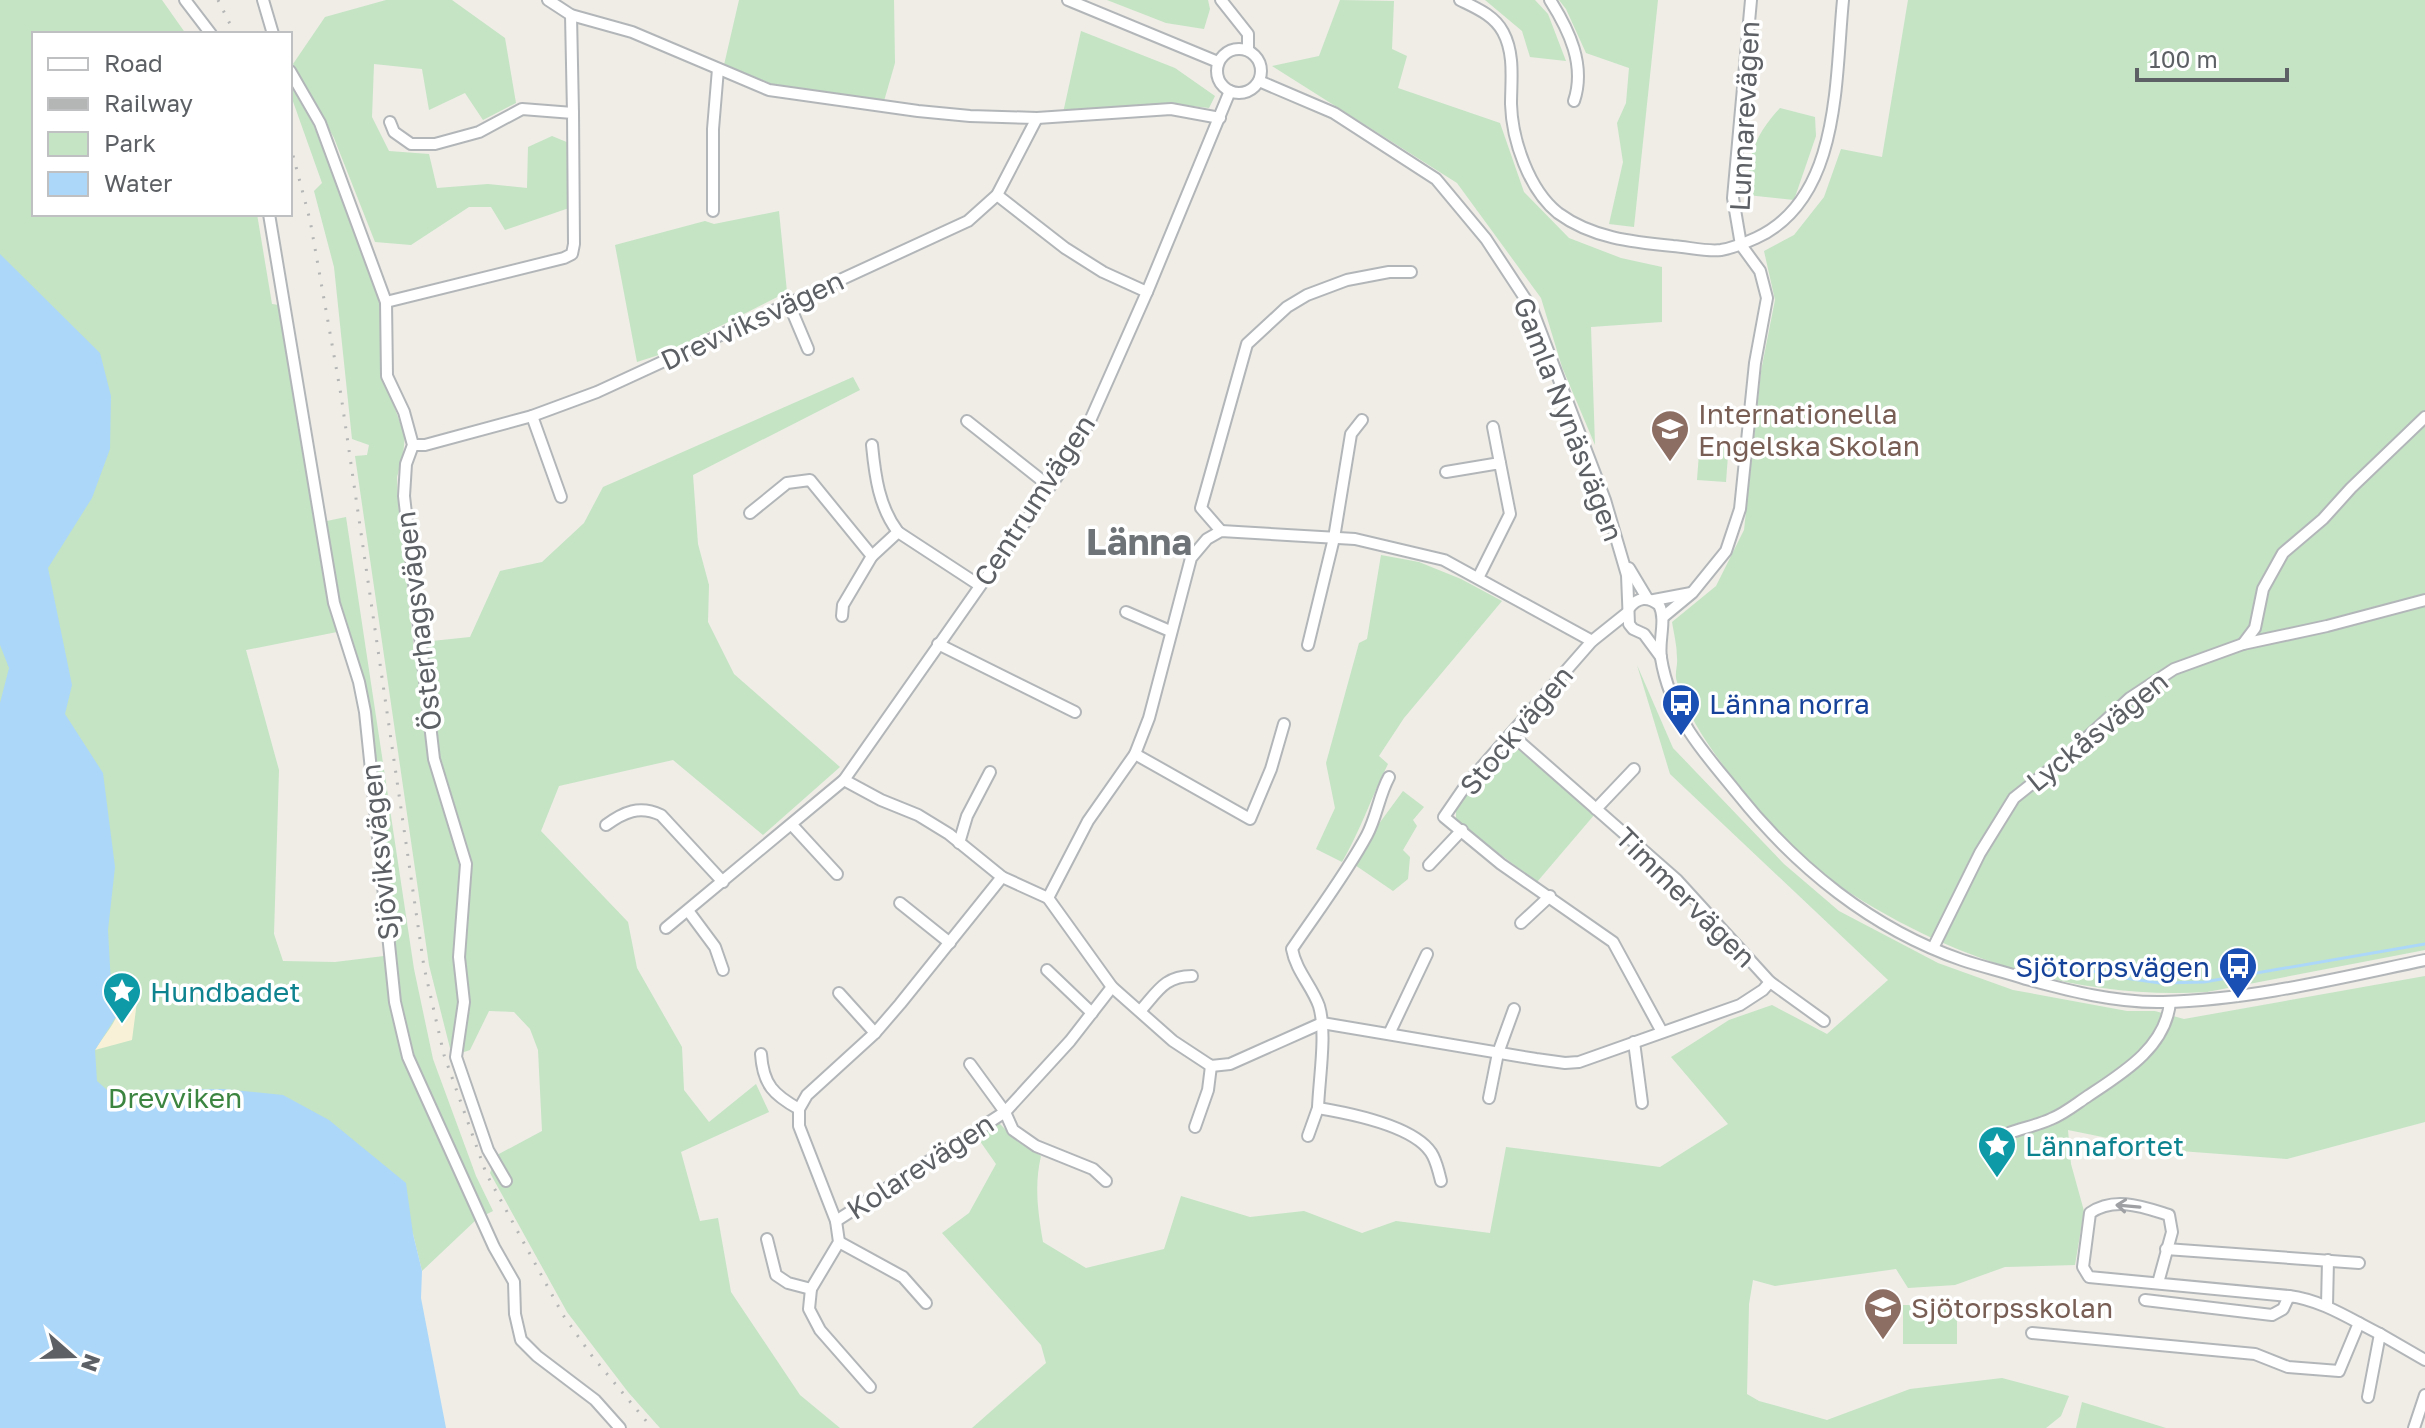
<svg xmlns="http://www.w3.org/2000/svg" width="2425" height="1428" viewBox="0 0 2425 1428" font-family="'Golos Text',sans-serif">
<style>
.green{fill:#c4e4c4}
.sand{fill:#f8f1d7}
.water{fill:#acd7f9}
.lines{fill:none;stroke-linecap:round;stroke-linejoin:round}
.stream{stroke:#acd7f9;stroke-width:3}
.minor-casing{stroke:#b3b6b9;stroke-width:14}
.minor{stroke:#fff;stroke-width:10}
.rail{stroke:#b4b5b5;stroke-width:3;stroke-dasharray:2 10;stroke-linecap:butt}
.oneway{stroke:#9ea0a3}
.labels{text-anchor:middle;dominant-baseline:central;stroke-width:7;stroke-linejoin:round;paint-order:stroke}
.street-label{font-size:28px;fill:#5d6165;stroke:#fff}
.education-label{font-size:28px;fill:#785e54;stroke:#fff;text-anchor:start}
.transit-label{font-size:28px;fill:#164399;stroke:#fff;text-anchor:start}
.culture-label{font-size:28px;fill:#0d838f;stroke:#fff;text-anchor:start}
.park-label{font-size:28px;fill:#3c8540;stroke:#fff}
.district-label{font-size:36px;font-weight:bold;fill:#6e7377;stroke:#fff}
</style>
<rect width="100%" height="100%" fill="#efede6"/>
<g class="green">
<polygon points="0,0 162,0 186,34 34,34 34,214 257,214 272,304 279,305 330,604 337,632 246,650 279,770 274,934 283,961 335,962 384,956 391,1004 477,1219 422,1271 413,1234 0,1098"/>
<polygon points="386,0 452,0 505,38 516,103 483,120 465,93 429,110 422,69 374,64 372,117 389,151 429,154 437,188 488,184 527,188 528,147 552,136 569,143 569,208 505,230 491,207 469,207 411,245 375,242 334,138 293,64 325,17"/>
<polygon points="739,0 894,0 895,63 884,101 772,84 724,65"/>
<polygon points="1107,0 1208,0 1210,9 1204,29 1166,23"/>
<polygon points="1340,0 1394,1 1392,49 1407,56 1398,88 1500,123 1524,192 1569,238 1621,258 1662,267 1662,322 1591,327 1595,445 1562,367 1541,298 1457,183 1272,66 1319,56"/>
<polygon points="1485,0 1535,0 1548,14 1566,61 1530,57 1522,31"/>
<polygon points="1559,0 1658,0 1634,227 1609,224 1623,162 1617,123 1626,103 1629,68 1586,53 1566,9"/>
<path d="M1908,0H2425V950L2207,992C2077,1000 1949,959 1841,887C1798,858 1762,817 1731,776C1709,746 1688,718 1677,682C1674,674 1678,666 1677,658C1677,646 1674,634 1672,622L1716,586L1744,530L1761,371L1775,300L1764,251L1794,235L1824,197L1841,149L1882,157Z"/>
<polygon points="1081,31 1175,68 1215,96 1209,108 1173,104 1063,113"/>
<polygon points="290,84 313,124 323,149 381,306 384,379 405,436 403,455 397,477 398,503 414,650 432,641 470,637 500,571 542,562 584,523 603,487 853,377 860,390 693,475 698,544 709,585 708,622 734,674 840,767 763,835 673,760 559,786 541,831 628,922 637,968 682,1047 684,1090 709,1122 756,1084 769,1112 681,1152 700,1221 718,1218 731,1292 800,1395 840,1428 660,1428 628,1392 567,1312 490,1173 497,1155 542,1131 538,1050 530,1029 514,1012 489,1011 470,1050 452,1056 429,965 355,456 367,455 369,445 352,439 334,267 314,191 322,183 290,93"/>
<path d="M1780,108L1815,117L1816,136L1794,200L1747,195C1750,183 1748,169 1751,157C1756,137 1767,122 1780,108Z"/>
<polygon points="779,211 787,292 671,351 637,362 615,245 705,221 714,224"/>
<polygon points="1700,440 1729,442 1726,482 1697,480"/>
<polygon points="346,517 414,969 433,1059 476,1176 493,1211 483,1216 411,1058 398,1002 368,712 344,630 322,522"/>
<path d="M1381,555L1419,562L1461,579L1502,601L1404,718L1379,756L1388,764C1371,798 1361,829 1342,862L1316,849L1335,808L1326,763L1359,643L1367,639Z"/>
<path d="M1637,665L1673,748L1784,864L1839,911L1938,963L2013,990L2127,1011H2155L2184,1019L2425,976V1122L2287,1159L2167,1150L2068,1130L2071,1164L2084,1211L2075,1265L2005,1267L1955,1285L1908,1288L1896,1269L1775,1286L1753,1280L1749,1304L1747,1394L1759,1401L1827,1420L1910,1389L2002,1378L2069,1396L2061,1416L2046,1428H972L1046,1363L1041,1345L942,1233L969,1213L996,1164L975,1134L997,1121L1016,1140L1041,1156C1034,1186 1038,1212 1043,1242L1086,1268L1164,1249L1181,1196L1250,1217L1304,1211L1362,1233L1396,1221L1490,1233L1506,1147L1660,1167L1728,1124L1671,1057L1729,1020L1772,1005L1827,1034L1888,980L1670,774Z"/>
<polygon points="1512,739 1595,814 1537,882 1456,821 1456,801"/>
<polygon points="1403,791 1424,807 1413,820 1417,826 1403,850 1410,857 1408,879 1393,891 1355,865 1378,825"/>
<rect x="1903" y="1305" width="54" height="39"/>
<polygon points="2082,1402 2166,1428 2076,1428"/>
</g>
<path class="sand" d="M111,984L138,994L132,1040L95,1050C110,1025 130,1012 111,984Z"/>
<polygon class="water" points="0,254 100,353 111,396 110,449 92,498 48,568 72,685 65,714 103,773 115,867 108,930 111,984 119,996 121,1009 95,1050 97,1081 115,1097 151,1090 223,1089 283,1095 329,1120 406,1183 413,1234 422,1271 421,1298 446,1428 0,1428 0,703 9,668 0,645"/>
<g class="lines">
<polyline class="stream" points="2019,967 2044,973 2065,964 2111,976 2160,983 2204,982 2425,944"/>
<defs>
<g id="minor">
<polyline points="185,0 211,34"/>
<polyline points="263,0 273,34"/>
<polyline points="548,0 571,15 632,32 769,90 918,111 970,116 1037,118 1171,109 1220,118"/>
<polyline points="1068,0 1218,62"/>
<polyline points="1221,0 1248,34 1248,50"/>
<path d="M1460,0C1476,8 1494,15 1503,32C1515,54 1511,81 1511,104C1512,140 1529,190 1558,213C1592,238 1632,242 1673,246C1688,247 1707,252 1721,250C1733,248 1745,243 1756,238C1841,199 1835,80 1843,0"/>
<path d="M1550,0C1569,30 1586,65 1574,101"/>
<polyline points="571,15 573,113"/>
<circle cx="1239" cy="71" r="22"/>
<polyline points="290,71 320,123 386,302 387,376 404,412 413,445 406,464 404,496 434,759 466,864 459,957 464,1002 456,1057 488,1150 506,1181"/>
<polyline points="1259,81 1334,113 1436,179 1486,239 1532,309 1605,500 1627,575 1629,624 1633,629 1644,634 1661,657"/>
<polyline points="997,195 1065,248 1103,272 1147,292"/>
<polyline points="713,211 713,129 718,69"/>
<polyline points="269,214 334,603 359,682 365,712 395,1002 408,1057 494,1247 514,1282 515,1314 521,1340 537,1356 595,1400 620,1428"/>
<polyline points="386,302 564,258 572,254 574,244 573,113 522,109 479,132 435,144 411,144 394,132 390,122"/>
<polyline points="789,304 808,349"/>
<polyline points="532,416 561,497"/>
<polyline points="967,421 1049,486"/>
<polyline points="1493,427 1500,463"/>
<polyline points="413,445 425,445 532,416 597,392 968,221 997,195 1037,118"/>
<path d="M872,445C875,476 879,507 898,532L872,556"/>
<polyline points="1446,472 1500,463 1510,514 1478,578"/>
<polyline points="750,513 787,483 810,480 872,556 843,605 842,616"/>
<polyline points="1221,531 1201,508 1247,344 1287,307 1307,295 1347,280 1389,272 1411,272"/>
<polyline points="898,532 979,585"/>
<polyline points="1629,568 1647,598"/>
<polyline points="1654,600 1691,593"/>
<path d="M1629,608C1638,597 1648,596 1659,605C1667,620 1658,641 1661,658C1665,683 1676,709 1689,731C1703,753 1721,773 1737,793C1796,867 1872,929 1962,960C1983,967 2005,972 2026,979C2070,991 2116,1003 2163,1002C2251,1000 2339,978 2425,960"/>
<polyline points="1126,612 1170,631"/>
<polyline points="1627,613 1592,641 1466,785 1444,817 1501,864 1613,942 1662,1032"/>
<polyline points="1663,617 1692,593 1726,551 1740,509 1755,363 1767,298 1760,271 1741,245 1733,198 1751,0"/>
<polyline points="938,644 1075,712"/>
<polyline points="2243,644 2255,628 2263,589 2283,553 2323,519 2351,488 2425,417"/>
<polyline points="1308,645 1334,538 1351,434 1362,420"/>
<polyline points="1512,735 1677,880 1770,982 1824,1021"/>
<polyline points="1135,754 1250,819 1271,769 1284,724"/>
<polyline points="844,780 881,800 918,815 949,834 1002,877 1048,898 1112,987 1173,1041 1211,1066 1230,1064 1322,1023 1536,1059 1565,1063 1579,1062 1740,1005 1763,990 1770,982"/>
<polyline points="1596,809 1634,769"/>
<path d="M606,825C624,812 639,805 661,815L723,882"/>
<polyline points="792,825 837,874"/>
<polyline points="959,843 967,816 990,772"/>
<polyline points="1429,865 1462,830"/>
<polyline points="1048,898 1088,821 1135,754 1149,718 1191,558 1207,539 1221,531 1355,539 1444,560 1592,641"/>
<polyline points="900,903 950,943"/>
<polyline points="689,912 715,947 723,970"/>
<polyline points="1521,923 1550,896"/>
<polyline points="666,928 844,780 1063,468 1089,423 1147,292 1230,91"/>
<polyline points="1933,948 1980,853 2014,798 2067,756 2130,698 2174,669 2243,644 2327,626 2425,600"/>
<polyline points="1047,970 1092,1013"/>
<polyline points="839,993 875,1033"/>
<path d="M1141,1010C1158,991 1165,976 1192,976"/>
<polyline points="1389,1034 1427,954"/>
<polyline points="1634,1042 1642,1103"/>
<path d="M761,1054C763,1085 774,1095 799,1109"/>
<polyline points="970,1064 1005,1112 1013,1130 1036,1146 1093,1169 1106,1181"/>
<polyline points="1489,1098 1498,1053 1514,1009"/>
<path d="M1318,1108C1319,1079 1327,1033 1319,1006C1312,986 1296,971 1292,949C1317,912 1346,874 1367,835C1377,816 1379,795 1389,777"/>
<polyline points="1195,1127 1208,1090 1211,1066"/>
<path d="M2009,1133C2023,1128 2038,1125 2051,1119C2064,1114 2076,1104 2088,1096C2123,1073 2166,1047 2170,1002"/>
<path d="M1308,1136L1318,1108C1348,1113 1418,1126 1433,1156C1437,1164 1439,1173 1441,1181"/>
<polyline points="836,1221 1005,1112 1070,1041 1112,987"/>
<polyline points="767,1239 776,1275 788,1283 811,1289"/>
<polyline points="839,1242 903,1277 926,1303"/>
<polyline points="2166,1249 2359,1263"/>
<path d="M2158,1283L2172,1232L2169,1215C2143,1207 2115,1196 2090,1213L2083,1267L2089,1277L2289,1296"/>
<path d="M2145,1300L2272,1315L2283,1309L2289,1296C2322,1300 2350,1319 2380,1334"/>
<polyline points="2327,1306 2328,1260"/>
<polyline points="2032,1333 2255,1354 2288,1367 2339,1371 2359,1323"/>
<polyline points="870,1387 820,1330 809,1309 811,1289 839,1242 836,1221 799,1126 799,1109 807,1095 875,1033 900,1004 1002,877"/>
<polyline points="2368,1397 2380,1334 2425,1360"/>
<polyline points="2414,1428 2425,1395"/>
</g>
</defs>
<use href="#minor" class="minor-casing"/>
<use href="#minor" class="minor"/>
<g class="rail">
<polyline points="218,0 235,34"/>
<polyline points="290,144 310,220 341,395 424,967 444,1055 486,1173 563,1315 592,1356 652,1428"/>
</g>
</g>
<defs><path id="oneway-shaft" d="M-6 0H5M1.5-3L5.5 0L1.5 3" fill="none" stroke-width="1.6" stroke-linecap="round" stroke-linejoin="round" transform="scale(2)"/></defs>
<use class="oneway" href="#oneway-shaft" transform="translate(2128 1206) rotate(-175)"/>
<defs>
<symbol id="school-pin" viewBox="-11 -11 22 30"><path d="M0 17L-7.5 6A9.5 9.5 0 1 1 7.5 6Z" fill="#8d6e63" stroke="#fff"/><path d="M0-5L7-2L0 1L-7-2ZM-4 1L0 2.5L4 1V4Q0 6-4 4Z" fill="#fff"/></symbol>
<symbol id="bus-pin" viewBox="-11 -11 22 30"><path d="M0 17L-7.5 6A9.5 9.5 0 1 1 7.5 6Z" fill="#1a4fb4" stroke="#fff"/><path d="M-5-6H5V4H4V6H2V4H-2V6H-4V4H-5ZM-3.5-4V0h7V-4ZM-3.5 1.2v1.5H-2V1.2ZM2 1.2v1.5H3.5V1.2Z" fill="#fff"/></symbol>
<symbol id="sight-pin" viewBox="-11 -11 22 30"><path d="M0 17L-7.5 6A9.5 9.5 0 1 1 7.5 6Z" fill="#0f9aa8" stroke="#fff"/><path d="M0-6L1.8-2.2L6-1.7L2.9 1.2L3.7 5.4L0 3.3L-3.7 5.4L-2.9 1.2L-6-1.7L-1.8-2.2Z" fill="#fff"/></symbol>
</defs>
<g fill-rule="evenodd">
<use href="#school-pin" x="1648" y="407" width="44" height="60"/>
<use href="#bus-pin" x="1659" y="681" width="44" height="60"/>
<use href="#bus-pin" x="2216" y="944" width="44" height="60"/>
<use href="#sight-pin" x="100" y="969" width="44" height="60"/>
<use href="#sight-pin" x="1975" y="1123" width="44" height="60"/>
<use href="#school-pin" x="1861" y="1285" width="44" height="60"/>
</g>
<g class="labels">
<g class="street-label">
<text transform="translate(1744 116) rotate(-87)">Lunnarevägen</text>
<text transform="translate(752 320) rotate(-25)">Drevviksvägen</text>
<text transform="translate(1569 419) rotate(69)">Gamla Nynäsvägen</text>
<text transform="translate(1034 500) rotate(-57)">Centrumvägen</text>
<text transform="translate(418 621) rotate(-97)">Österhagsvägen</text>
<text transform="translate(1516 730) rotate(-50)">Stockvägen</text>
<text transform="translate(2097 731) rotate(-39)">Lyckåsvägen</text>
<text transform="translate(379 852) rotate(-96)">Sjöviksvägen</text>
<text transform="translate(1686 897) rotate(45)">Timmervägen</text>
<text transform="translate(920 1166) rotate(-33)">Kolarevägen</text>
</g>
<g class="education-label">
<text x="1698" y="413">Internationella<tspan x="1698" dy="32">Engelska Skolan</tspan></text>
<text x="1911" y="1307">Sjötorpsskolan</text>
</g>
<g class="transit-label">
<text x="1709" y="703">Länna norra</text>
<text x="2210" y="966" text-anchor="end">Sjötorpsvägen</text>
</g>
<g class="culture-label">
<text x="150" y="991">Hundbadet</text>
<text x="2025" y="1145">Lännafortet</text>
</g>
<g class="park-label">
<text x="175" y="1097">Drevviken</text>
</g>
<g class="district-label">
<text x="1139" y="541">Länna</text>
</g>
</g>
<rect x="32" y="32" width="260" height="184" fill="#ffffff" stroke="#bec0c1" stroke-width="2"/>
<rect x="48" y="58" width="40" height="12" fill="#ffffff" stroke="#bec0c1" stroke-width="2"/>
<text x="104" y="72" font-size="24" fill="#5d6165">Road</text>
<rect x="48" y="98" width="40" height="12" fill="#b4b5b5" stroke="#bec0c1" stroke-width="2"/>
<text x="104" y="112" font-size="24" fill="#5d6165">Railway</text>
<rect x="48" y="132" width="40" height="24" fill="#c4e4c4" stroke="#bec0c1" stroke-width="2"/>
<text x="104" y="152" font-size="24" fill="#5d6165">Park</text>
<rect x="48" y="172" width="40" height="24" fill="#acd7f9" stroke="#bec0c1" stroke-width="2"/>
<text x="104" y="192" font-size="24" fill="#5d6165">Water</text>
<g transform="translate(72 1356) rotate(110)" stroke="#ffffff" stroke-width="6" paint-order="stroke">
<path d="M0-6L14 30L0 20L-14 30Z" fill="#5d6165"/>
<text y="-12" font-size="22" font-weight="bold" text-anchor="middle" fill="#5d6165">N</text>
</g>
<path d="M2137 68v12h150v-12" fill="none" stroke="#5d6165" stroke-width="4"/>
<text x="2149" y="68" font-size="24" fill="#5d6165" stroke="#ffffff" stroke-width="6" paint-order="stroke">100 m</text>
</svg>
